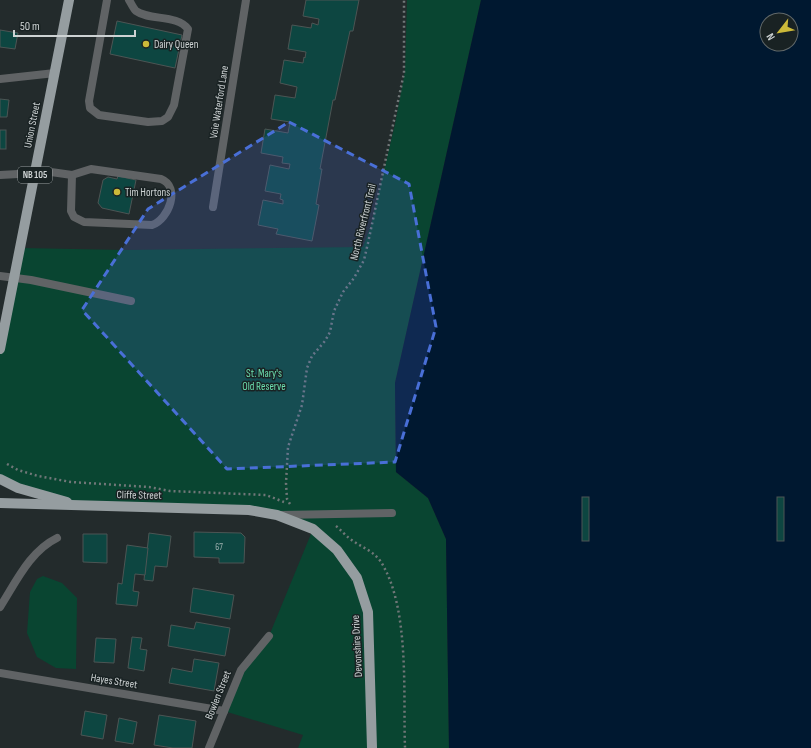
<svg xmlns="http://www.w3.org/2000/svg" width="811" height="748" viewBox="0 0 811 748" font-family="'Sofia Sans Condensed',sans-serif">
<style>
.green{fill:#094531}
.water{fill:#001830;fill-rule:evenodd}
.building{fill:#0d4641;stroke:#4c5554}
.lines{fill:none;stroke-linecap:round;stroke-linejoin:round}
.path{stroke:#707778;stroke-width:2.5;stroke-dasharray:2 3;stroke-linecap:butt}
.lane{stroke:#606365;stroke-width:8}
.street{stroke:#606365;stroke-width:8}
.primary{stroke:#959da0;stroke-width:10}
.marked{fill:#496fd7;fill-opacity:0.2;stroke:#496fd7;stroke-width:3;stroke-dasharray:8 5;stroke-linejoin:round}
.poi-dot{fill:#ccb939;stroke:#192223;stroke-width:1.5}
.labels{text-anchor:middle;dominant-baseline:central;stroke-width:3;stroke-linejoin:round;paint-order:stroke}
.number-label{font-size:9px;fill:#9dafae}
.shield{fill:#192223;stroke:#979d9e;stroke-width:1}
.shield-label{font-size:10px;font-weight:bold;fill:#cdd2d3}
.poi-label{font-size:11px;fill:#cdd2d3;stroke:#192223;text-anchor:start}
.street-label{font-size:11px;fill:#cdd2d3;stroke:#192223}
.park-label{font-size:11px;fill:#6cdeaf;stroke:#192223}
</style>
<rect width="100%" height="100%" fill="#232b2c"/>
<g class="green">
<polygon points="407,0 481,0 395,383 396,472 428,498 446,539 449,748 298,748 303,735 224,711 241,670 269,636 313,529 277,515 85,506 0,479 0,349 21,248 125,250 363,247 371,225 395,124 405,71"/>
<polygon points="43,576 62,583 77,598 76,669 56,668 37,657 27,633 30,592 37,579"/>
</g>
<path class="water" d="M481,0H811V748H449L446,539L428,498L396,472L395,383ZM767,20H791V44H767ZM582,497L589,498V541H582ZM777,497H784L777,541Z"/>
<g class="building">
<polygon points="306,0 359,0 353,31 350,31 335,100 333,100 320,169 322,169 316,204 319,205 312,241 276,234 278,229 258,225 263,200 283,204 283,200 280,199 281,194 265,191 270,165 289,169 290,164 282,163 283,157 261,153 265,129 288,133 290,122 271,119 275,95 295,98 297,87 280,83 284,60 303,63 304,57 305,58 306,52 288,49 292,25 311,28 312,23 318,25 319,19 303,16"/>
<polygon points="117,21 182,35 175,68 110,54"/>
<polygon points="0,30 18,33 15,49 0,47"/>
<polygon points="0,99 9,100 7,117 0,117"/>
<rect x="0" y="130" width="6" height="19"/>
<polygon points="118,176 136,180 129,214 102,208 98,203 103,180 108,177 117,179"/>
<rect x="582" y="497" width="7" height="44"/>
<rect x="777" y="497" width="7" height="44"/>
<polygon points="194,532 241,533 245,537 244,563 219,563 219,558 194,557"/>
<polygon points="149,533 171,536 167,567 155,566 153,581 144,580"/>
<polygon points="83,534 107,534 107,563 83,562"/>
<polygon points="127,545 148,548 145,575 135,574 133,591 139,592 137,606 116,604 118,583 122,584"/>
<polygon points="193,588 234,595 230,619 190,612"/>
<polygon points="196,622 230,628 225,656 168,646 171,625 194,629"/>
<polygon points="132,637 142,638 140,649 147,650 144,671 128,668"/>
<polygon points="96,638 116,639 114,663 94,662"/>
<polygon points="194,659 219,663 214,691 169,683 172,668 192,672"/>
<polygon points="85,711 107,715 103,739 81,735"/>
<polygon points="159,715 196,721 192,748 173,748 154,745"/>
<polygon points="119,718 137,722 133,744 115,741"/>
</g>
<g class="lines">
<g class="path">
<polyline points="7,464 18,470 38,476 71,482 149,487 170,491 266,495 284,502"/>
<polyline points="290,504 287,499 286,483 288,447 302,405 307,368 312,356 325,341 330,332 334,311 343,292 354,278 364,260 368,243 404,73 404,0"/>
<path d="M336,526C341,530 345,535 349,538C360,547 373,550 381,562C410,608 403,694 405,748"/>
</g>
<g class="lane">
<path d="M107,0L89,101L90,108L99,115L148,122L162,121L168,117L174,105L188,29C177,14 150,21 136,11C133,8 131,3 129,0"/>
<polyline points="0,79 55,73"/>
<path d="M36,173L51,172L72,175L91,169L161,179C181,187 169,219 152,225L84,222L74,217L71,211L72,175"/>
<polyline points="0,276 31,280 131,301"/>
<path d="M0,607C16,582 30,551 57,538"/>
</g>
<g class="street">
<polyline points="0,175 36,173"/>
<polyline points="213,207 246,0"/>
<polyline points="280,515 392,513"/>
<polyline points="0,673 224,711"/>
<polyline points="209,748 241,670 269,636"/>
</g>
<g class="primary">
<polyline points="0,349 69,0"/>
<polyline points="0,479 18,488 67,502"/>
<polyline points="0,503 249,510 277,515 313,529 337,550 357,578 368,612 372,748"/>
</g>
</g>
<path class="marked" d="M289,122L409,184L436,327L395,462L227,469L82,310L148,209Z"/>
<g class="poi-dot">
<circle cx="146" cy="44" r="4"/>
<circle cx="117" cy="192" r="4"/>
</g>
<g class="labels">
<g class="number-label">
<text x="219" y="547">67</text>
</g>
<rect class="shield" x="18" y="167" width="34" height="16" rx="3"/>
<g class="shield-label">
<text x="35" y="175">NB 105</text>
</g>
<g class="poi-label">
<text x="154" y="44">Dairy Queen</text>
<text x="125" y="192">Tim Hortons</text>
</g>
<g class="street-label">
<text transform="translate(219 102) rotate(-81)">Voie Waterford Lane</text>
<text transform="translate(32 125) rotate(-79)">Union Street</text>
<text transform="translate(363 222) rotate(-76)">North Riverfront Trail</text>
<text transform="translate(139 495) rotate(1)">Cliffe Street</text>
<text transform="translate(357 646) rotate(-93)">Devonshire Drive</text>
<text transform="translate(114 681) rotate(9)">Hayes Street</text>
<text transform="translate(218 695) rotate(-68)">Bowlen Street</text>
</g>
<g class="park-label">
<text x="264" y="373">St. Mary's<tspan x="264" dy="13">Old Reserve</tspan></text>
</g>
</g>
<g transform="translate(779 32) rotate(239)"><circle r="19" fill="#192223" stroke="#616869"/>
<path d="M0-3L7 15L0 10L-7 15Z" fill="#ccb939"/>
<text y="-6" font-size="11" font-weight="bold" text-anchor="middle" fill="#cdd2d3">N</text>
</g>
<path d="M14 30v6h121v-6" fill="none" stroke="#cdd2d3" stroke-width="2"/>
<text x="20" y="30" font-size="12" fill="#cdd2d3" stroke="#192223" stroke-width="3" paint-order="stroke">50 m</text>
</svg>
